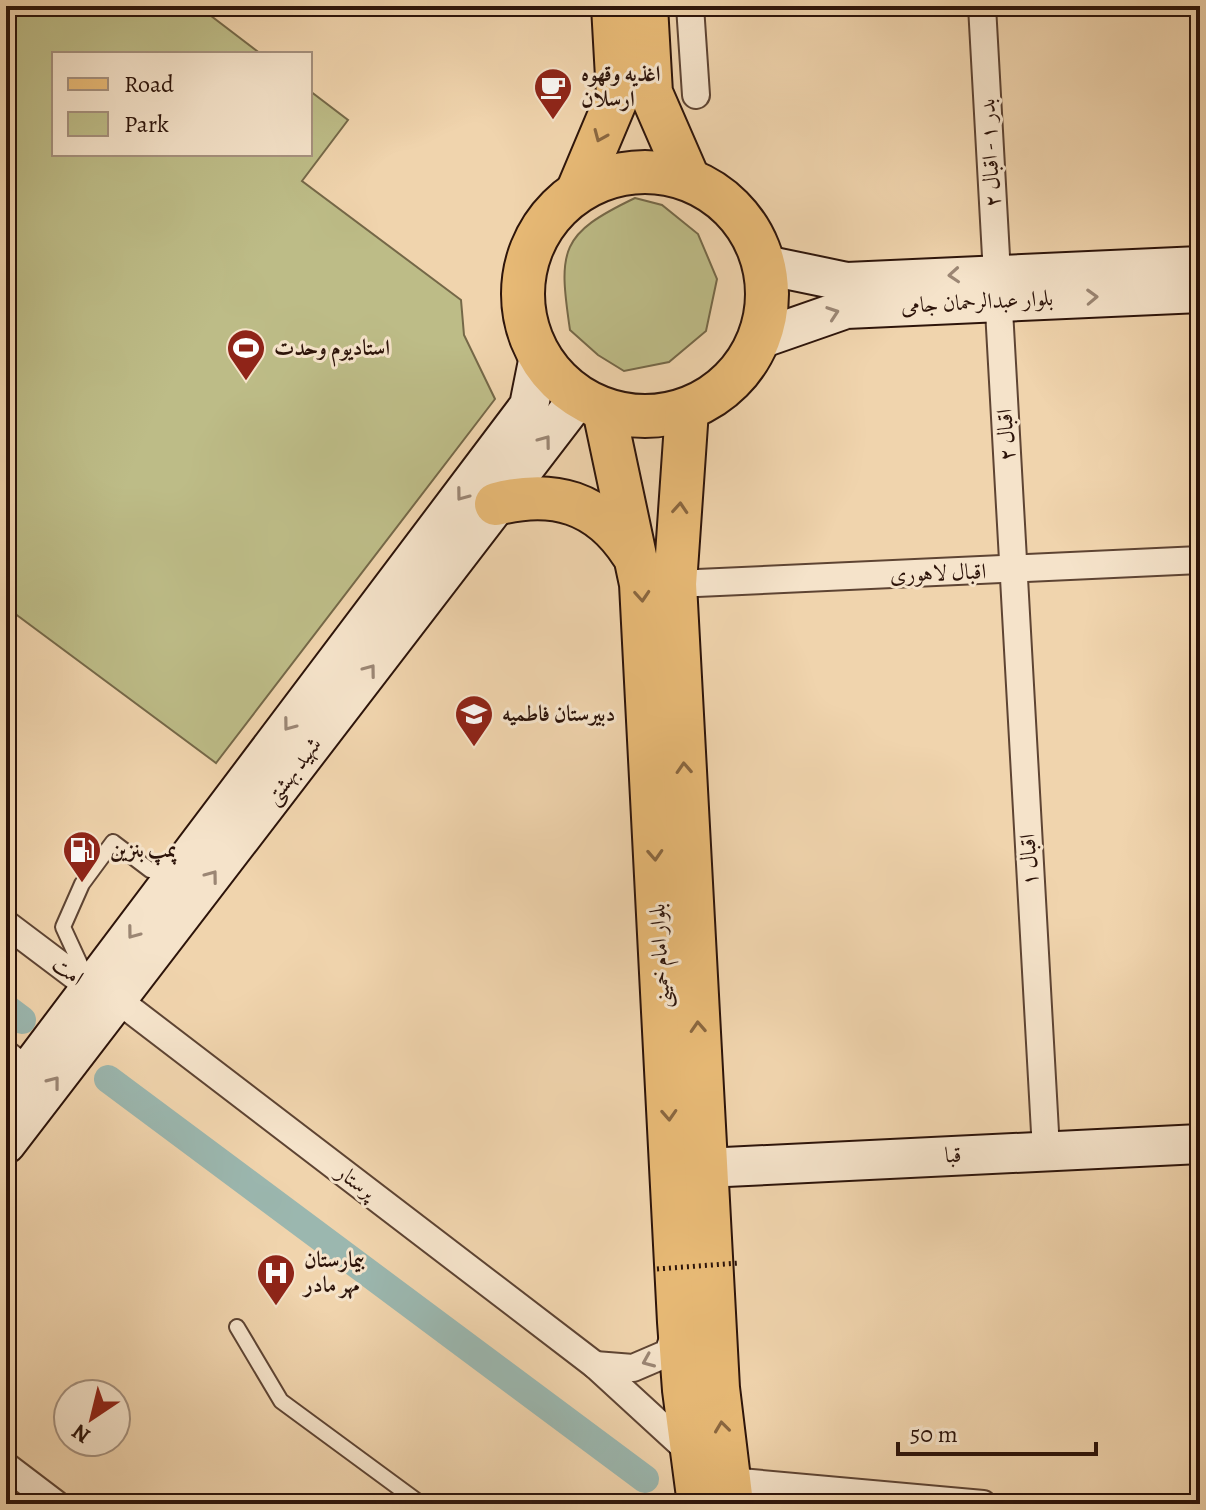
<svg xmlns="http://www.w3.org/2000/svg" width="1206" height="1510" viewBox="0 0 1206 1510" font-family="Alegreya,Amiri,serif">
<style>
.green{fill:#bdbc87;stroke:#756848;stroke-width:2}
.lines{fill:none;stroke-linecap:round;stroke-linejoin:round}
.canal{stroke:#9bb7af;stroke-width:28}
.lane-casing{stroke:#5e4433;stroke-width:18}
.street-casing{stroke:#5e4433;stroke-width:30}
.secondary-casing{stroke:#2d140a;stroke-width:42}
.primary-casing{stroke:#2d140a;stroke-width:46}
.lane{stroke:#f5e3ca;stroke-width:14}
.street{stroke:#f5e3ca;stroke-width:26}
.secondary{stroke:#f5e3ca;stroke-width:38}
.primary{stroke:#e8ba76;stroke-width:42}
.path-bridge{stroke:#2d140a;stroke-width:5;stroke-dasharray:2 4;stroke-linecap:butt}
.oneway{stroke:#8a6740}
.oneway2{stroke:#9b8674}
.labels{text-anchor:middle;dominant-baseline:central;stroke-width:6;stroke-linejoin:round;paint-order:stroke}
.poi-label{font-size:22px;font-weight:bold;fill:#2d140a;stroke:#f5e3ca;text-anchor:start}
.street-label{font-size:22px;fill:#2d140a;stroke:#f5e3ca}
</style>
<rect width="100%" height="100%" fill="#f0d4ad"/>
<filter id="stains"><feTurbulence type="fractalNoise" baseFrequency=".0025" numOctaves="4"/><feColorMatrix values="0 0 0 0 .2 0 0 0 0 .09 0 0 0 0 .02 0 0 0 .5 -.17"/></filter>
<radialGradient id="worn" r=".72"><stop offset=".6" stop-color="#630" stop-opacity="0"/><stop offset="1" stop-color="#630" stop-opacity=".3"/></radialGradient>
<g class="green">
<polygon points="6,6 198,6 261,54 54,54 54,154 310,154 310,91 348,120 302,181 461,300 464,335 495,399 216,763 6,607"/>
<path d="M635,198L662,205L698,234L717,279L706,331L669,362L624,371L598,355L570,330C558,249 560,234 635,198Z"/>
</g>
<g class="lines">
<g class="canal">
<polyline points="6,1008 22,1020"/>
<polyline points="108,1079 645,1479"/>
</g>
<defs>
<g id="lane">
<polyline points="87,979 63,927 82,884 113,842 150,870 174,873"/>
<polyline points="237,1327 281,1401 421,1504"/>
</g>
<g id="street">
<polyline points="690,6 696,95"/>
<polyline points="982,6 1046,1150"/>
<polyline points="675,584 1200,560"/>
<polyline points="6,924 91,988"/>
<polyline points="118,1000 595,1365 692,1454"/>
<polyline points="6,1054 28,1071"/>
<polyline points="595,1365 633,1368 668,1353 677,1327"/>
<polyline points="6,1466 56,1504"/>
<polyline points="729,1481 983,1504"/>
</g>
<g id="secondary">
<polyline points="765,265 847,282 1200,266"/>
<polyline points="760,339 846,309 1200,293"/>
<polyline points="6,1100 529,406 539,356"/>
<polyline points="6,1144 579,397"/>
<polyline points="705,1168 1200,1144"/>
</g>
<g id="primary">
<polyline points="646,6 651,93 688,178"/>
<circle cx="645" cy="294" r="122"/>
<polyline points="578,190 618,95 613,6"/>
<polyline points="604,410 641,584 679,1322 684,1390 699,1504"/>
<polyline points="687,410 675,584 718,1388 732,1504"/>
<path d="M496,504C553,489 599,502 632,553"/>
</g>
</defs>
<use href="#lane" class="lane-casing"/>
<use href="#street" class="street-casing"/>
<use href="#secondary" class="secondary-casing"/>
<use href="#primary" class="primary-casing"/>
<use href="#lane" class="lane"/>
<use href="#street" class="street"/>
<use href="#secondary" class="secondary"/>
<use href="#primary" class="primary"/>
<polyline class="path-bridge" points="657,1269 739,1263"/>
</g>
<defs><path id="oneway-chevron" d="M-2-3.5L2.5 0L-2 3.5" fill="none" stroke-width="1.6" stroke-linecap="round" stroke-linejoin="round" transform="scale(2)"/></defs>
<g class="oneway">
<use href="#oneway-chevron" transform="translate(600 136) rotate(113)"/>
<use href="#oneway-chevron" transform="translate(680 508) rotate(-86)"/>
<use href="#oneway-chevron" transform="translate(642 596) rotate(86)"/>
<use href="#oneway-chevron" transform="translate(684 768) rotate(-93)"/>
<use href="#oneway-chevron" transform="translate(655 855) rotate(87)"/>
<use href="#oneway-chevron" transform="translate(698 1027) rotate(-93)"/>
<use href="#oneway-chevron" transform="translate(669 1115) rotate(87)"/>
<use href="#oneway-chevron" transform="translate(722 1427) rotate(-97)"/>
</g>
<g class="oneway2">
<use href="#oneway-chevron" transform="translate(954 275) rotate(176)"/>
<use href="#oneway-chevron" transform="translate(1092 297) rotate(-2)"/>
<use href="#oneway-chevron" transform="translate(833 313) rotate(-19)"/>
<use href="#oneway-chevron" transform="translate(545 441) rotate(-53)"/>
<use href="#oneway-chevron" transform="translate(462 495) rotate(127)"/>
<use href="#oneway-chevron" transform="translate(370 670) rotate(-53)"/>
<use href="#oneway-chevron" transform="translate(289 725) rotate(127)"/>
<use href="#oneway-chevron" transform="translate(212 876) rotate(-53)"/>
<use href="#oneway-chevron" transform="translate(133 933) rotate(127)"/>
<use href="#oneway-chevron" transform="translate(54 1082) rotate(-52)"/>
<use href="#oneway-chevron" transform="translate(648 1361) rotate(157)"/>
</g>
<defs>
<symbol id="cafe-pin" viewBox="-11 -11 22 30"><path d="M0 17L-7.5 6A9.5 9.5 0 1 1 7.5 6Z" fill="#8f2418" stroke="#f5e3ca"/><path d="M-5.5-4.5H6V0H3Q3 3.5 0 3.5H-2.5Q-5.5 3.5-5.5 0ZM3-3.2v2h1.7v-2ZM-6 4.5H4V6H-6Z" fill="#fff"/></symbol>
<symbol id="stadium-pin" viewBox="-11 -11 22 30"><path d="M0 17L-7.5 6A9.5 9.5 0 1 1 7.5 6Z" fill="#8f2418" stroke="#f5e3ca"/><path d="M0-5a6.5 5 0 1 0 0 10a6.5 5 0 1 0 0-10ZM-3.5-1.8h7v3.6h-7Z" fill="#fff"/></symbol>
<symbol id="school-pin" viewBox="-11 -11 22 30"><path d="M0 17L-7.5 6A9.5 9.5 0 1 1 7.5 6Z" fill="#8f2418" stroke="#f5e3ca"/><path d="M0-5L7-2L0 1L-7-2ZM-4 1L0 2.5L4 1V4Q0 6-4 4Z" fill="#fff"/></symbol>
<symbol id="fuel-pin" viewBox="-11 -11 22 30"><path d="M0 17L-7.5 6A9.5 9.5 0 1 1 7.5 6Z" fill="#8f2418" stroke="#f5e3ca"/><path d="M-5.5-6h7V0h2V4h1.3V-2.5L3-4.5l.8-.8L6-3V5H2.5V1h-1V6h-7ZM-4.2-4.7v3.2H.2V-4.7Z" fill="#fff"/></symbol>
<symbol id="hospital-pin" viewBox="-11 -11 22 30"><path d="M0 17L-7.5 6A9.5 9.5 0 1 1 7.5 6Z" fill="#8f2418" stroke="#f5e3ca"/><path d="M-5-5h3v3.5h4V-5h3V5h-3V1.5h-4V5h-3Z" fill="#fff"/></symbol>
</defs>
<g fill-rule="evenodd">
<use href="#cafe-pin" x="531" y="65" width="44" height="60"/>
<use href="#stadium-pin" x="224" y="326" width="44" height="60"/>
<use href="#school-pin" x="452" y="692" width="44" height="60"/>
<use href="#fuel-pin" x="60" y="828" width="44" height="60"/>
<use href="#hospital-pin" x="254" y="1251" width="44" height="60"/>
</g>
<g class="labels">
<g class="poi-label">
<text x="581" y="74">اغذیه وقهوه<tspan x="581" dy="25">ارسلان</tspan></text>
<text x="274" y="348">استادیوم وحدت</text>
<text x="502" y="714">دبیرستان فاطمیه</text>
<text x="110" y="850">پمپ بنزین</text>
<text x="304" y="1260">بیمارستان<tspan x="304" dy="25">مهر مادر</tspan></text>
</g>
<g class="street-label">
<text transform="translate(990 153) rotate(-93)">بدر ۱ - اقبال ۲</text>
<text transform="translate(977 302) rotate(-3)">بلوار عبدالرحمان جامی</text>
<text transform="translate(1006 435) rotate(-93)">اقبال ۲</text>
<text transform="translate(938 573) rotate(-2)">اقبال لاهوری</text>
<text transform="translate(293 771) rotate(-53)">شهید بهشتی</text>
<text transform="translate(1029 860) rotate(-93)">اقبال ۱</text>
<text transform="translate(660 956) rotate(-93)">بلوار امام خمینی</text>
<text transform="translate(68 971) rotate(37)">امت</text>
<text transform="translate(953 1155) rotate(-3)">قبا</text>
<text transform="translate(356 1182) rotate(37)">پرستار</text>
</g>
</g>
<rect width="1206" height="1510" fill="none" stroke="#f0d4ad" stroke-width="32"/>
<rect x="8" y="8" width="1190" height="1494" fill="none" stroke="#2d140a" stroke-width="4"/>
<rect x="16" y="16" width="1174" height="1478" fill="none" stroke="#2d140a" stroke-width="2"/>
<rect x="52" y="52" width="260" height="104" fill="#f5e3ca" stroke="#a5907d" stroke-width="2"/>
<rect x="68" y="78" width="40" height="12" fill="#e8ba76" stroke="#a5907d" stroke-width="2"/>
<text x="124" y="92" font-size="24" fill="#2d140a">Road</text>
<rect x="68" y="112" width="40" height="24" fill="#bdbc87" stroke="#a5907d" stroke-width="2"/>
<text x="124" y="132" font-size="24" fill="#2d140a">Park</text>
<g transform="translate(92 1418) rotate(215)"><circle r="38" fill="#f5e3ca" stroke="#a5907d" stroke-width="2"/>
<path d="M0-6L14 30L0 20L-14 30Z" fill="#8f2418"/>
<text y="-12" font-size="22" font-weight="bold" text-anchor="middle" fill="#2d140a">N</text>
</g>
<path d="M898 1442v12h198v-12" fill="none" stroke="#2d140a" stroke-width="4"/>
<text x="910" y="1442" font-size="24" fill="#2d140a" stroke="#f5e3ca" stroke-width="6" paint-order="stroke">50 m</text>
<rect width="100%" height="100%" filter="url(#stains)"/>
<rect width="100%" height="100%" fill="url(#worn)"/>
</svg>
